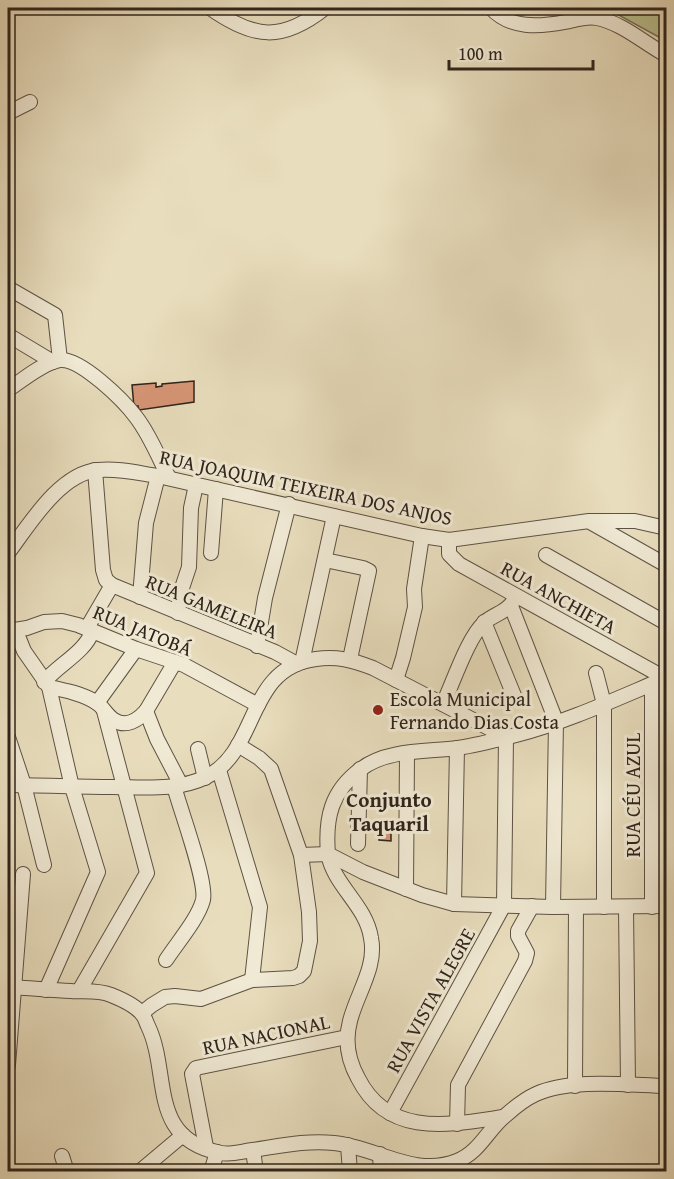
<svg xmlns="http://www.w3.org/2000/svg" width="674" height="1179" viewBox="0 0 674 1179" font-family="'Gentium Book Plus',serif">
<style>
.green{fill:#babf8e;stroke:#747254;stroke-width:1.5}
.building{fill:#d69576;stroke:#2f241b;stroke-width:1.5}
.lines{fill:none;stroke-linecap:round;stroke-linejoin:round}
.minor-casing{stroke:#5d5244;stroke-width:16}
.minor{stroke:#f0e9d4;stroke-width:14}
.poi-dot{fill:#8f2418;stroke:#f0e9d4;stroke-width:2}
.labels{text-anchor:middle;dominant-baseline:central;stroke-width:6;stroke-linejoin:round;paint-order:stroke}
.street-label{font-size:20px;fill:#2f241b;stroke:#f0e9d4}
.poi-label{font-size:20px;fill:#2f241b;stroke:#f0e9d4;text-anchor:start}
.neighbourhood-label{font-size:21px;font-weight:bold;fill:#2f241b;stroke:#f0e9d4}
</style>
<rect width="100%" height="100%" fill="#e8ddbd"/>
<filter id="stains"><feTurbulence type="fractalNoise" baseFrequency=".00333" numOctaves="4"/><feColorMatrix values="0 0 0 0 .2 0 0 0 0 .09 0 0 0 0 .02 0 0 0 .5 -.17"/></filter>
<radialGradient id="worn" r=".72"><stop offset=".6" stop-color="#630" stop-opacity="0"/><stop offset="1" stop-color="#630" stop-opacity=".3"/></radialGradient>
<polygon class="green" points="508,8 666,8 666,41 606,8 570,9 520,15"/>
<g class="building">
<polygon points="194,381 194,402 139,410 138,406 134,407 132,385 156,383 156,387 162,386 162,384"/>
<polygon points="380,828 391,828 391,841 379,840"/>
</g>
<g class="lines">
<defs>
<g id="minor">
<path d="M210,8C254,39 282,42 325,8"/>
<path d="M491,8C510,29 539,27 565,22C575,20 586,16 597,18C622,23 644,43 666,55"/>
<polyline points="8,113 30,102"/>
<polyline points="8,288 55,315 60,360"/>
<polyline points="8,335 53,362"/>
<path d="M8,390C21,381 44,362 60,360C81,358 124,401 136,417C150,435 159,458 169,478"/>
<polyline points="95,470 103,570 106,580 112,585 275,652 297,664"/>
<polyline points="590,522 666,565"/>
<polyline points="449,540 449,554 459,564 665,678"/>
<path d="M8,553C29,525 60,473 98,470C118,468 138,473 158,476L422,536L449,540L589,521H635L666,528"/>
<polyline points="211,553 216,489"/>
<polyline points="546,555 666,623"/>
<polyline points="325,560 363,568 369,571 350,659"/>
<polyline points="140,597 146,523 158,476"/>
<polyline points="511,606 556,721 553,907"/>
<polyline points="178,613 180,594 189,567 191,508 196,485"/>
<polyline points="484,622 515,698"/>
<polyline points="87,628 112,585"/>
<polyline points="8,631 27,628 44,622 62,621 78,625 136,649 184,665 258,705"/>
<path d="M16,631L24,651L49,687C64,690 84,694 97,703C104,708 107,716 114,720C126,728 138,720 146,711L157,739L181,785"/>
<polyline points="257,646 265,598 289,504"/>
<polyline points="302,662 334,516"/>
<polyline points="596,673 604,704 604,907"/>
<path d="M666,678C618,698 567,722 516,735C497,740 478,745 458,748C427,752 387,749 361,769C331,791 325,818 328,854L363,872L422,895L454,904L553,907L666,906"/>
<polyline points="396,680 403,658 415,607 414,589 422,536"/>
<path d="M44,682C58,665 85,652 92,632"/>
<polyline points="652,684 652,907"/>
<polyline points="97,703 136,649"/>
<path d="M443,704C453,683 468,637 484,623C493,614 507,613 514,600"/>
<polyline points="146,711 175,662"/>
<polyline points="8,737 24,785 44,865"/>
<polyline points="198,749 205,778"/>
<polyline points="219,770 260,907 252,980"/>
<path d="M8,785C42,785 77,787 112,787C143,787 178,791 206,777C260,751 245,668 316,659C337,656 352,660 373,668L506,737L504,905L390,1113"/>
<polyline points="358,844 360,769"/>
<path d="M301,855L328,854C334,886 366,905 371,938C377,967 357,993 350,1021C345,1040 348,1060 358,1078C388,1138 449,1125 503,1117"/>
<polyline points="406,889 407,753"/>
<polyline points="454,904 457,748"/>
<polyline points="626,907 628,1085"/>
<path d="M166,960C177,943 198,919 203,900C207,881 180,809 174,786"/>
<path d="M8,987C29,988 50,990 71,991C84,992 99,990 111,995C121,999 136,1006 142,1014C145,1017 146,1022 148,1026C171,1074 147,1139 221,1153C232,1155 243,1151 253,1150C280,1146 307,1140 334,1143C376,1147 414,1178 457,1161C480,1152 488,1129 506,1115C515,1107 525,1099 536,1094C571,1078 628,1085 666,1086"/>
<polyline points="46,990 98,872 72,787 49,687"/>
<polyline points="79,991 147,873 104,711"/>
<polyline points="142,1013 152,1005 165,997 175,996 201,999 252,980 293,978 299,976 304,971 310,941 309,912 301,855 271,769 259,758 238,745"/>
<polyline points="8,1065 23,874"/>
<polyline points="575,1086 576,907"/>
<polyline points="457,1124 458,1085 525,961 527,953 518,936 518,931 532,906"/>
<polyline points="348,1145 350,1172"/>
<polyline points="206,1147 192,1074 196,1068 347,1037"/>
<polyline points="253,1150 256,1172"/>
<polyline points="380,1154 381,1172"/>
<polyline points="62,1156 67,1172"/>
<polyline points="139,1172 183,1135"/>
<polyline points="211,1172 217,1152"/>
</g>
</defs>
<use href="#minor" class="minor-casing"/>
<use href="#minor" class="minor"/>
</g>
<circle class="poi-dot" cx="378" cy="710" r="6"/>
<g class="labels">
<g class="street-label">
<text transform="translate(306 487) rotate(12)">RUA JOAQUIM TEIXEIRA DOS ANJOS</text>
<text transform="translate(559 597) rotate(29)">RUA ANCHIETA</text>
<text transform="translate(212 606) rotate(22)">RUA GAMELEIRA</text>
<text transform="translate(143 630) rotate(22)">RUA JATOBÁ</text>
<text transform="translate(632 795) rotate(-90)">RUA CÉU AZUL</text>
<text transform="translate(430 1000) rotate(-61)">RUA VISTA ALEGRE</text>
<text transform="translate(266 1034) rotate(-12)">RUA NACIONAL</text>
</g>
<g class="poi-label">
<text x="390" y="698">Escola Municipal<tspan x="390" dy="23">Fernando Dias Costa</tspan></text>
</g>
<g class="neighbourhood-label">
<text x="389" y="799">Conjunto<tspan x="389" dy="24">Taquaril</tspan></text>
</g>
</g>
<rect width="674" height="1179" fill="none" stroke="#e8ddbd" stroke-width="30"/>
<rect x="9" y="9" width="656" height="1161" fill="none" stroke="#2f241b" stroke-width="3"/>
<rect x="15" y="15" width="644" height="1149" fill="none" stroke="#2f241b" stroke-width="1.5"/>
<path d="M449 60v9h144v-9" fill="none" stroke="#2f241b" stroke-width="3"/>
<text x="458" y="60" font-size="18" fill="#2f241b" stroke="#f0e9d4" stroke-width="4.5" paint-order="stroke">100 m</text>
<rect width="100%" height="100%" filter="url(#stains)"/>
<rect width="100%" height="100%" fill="url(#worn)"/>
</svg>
